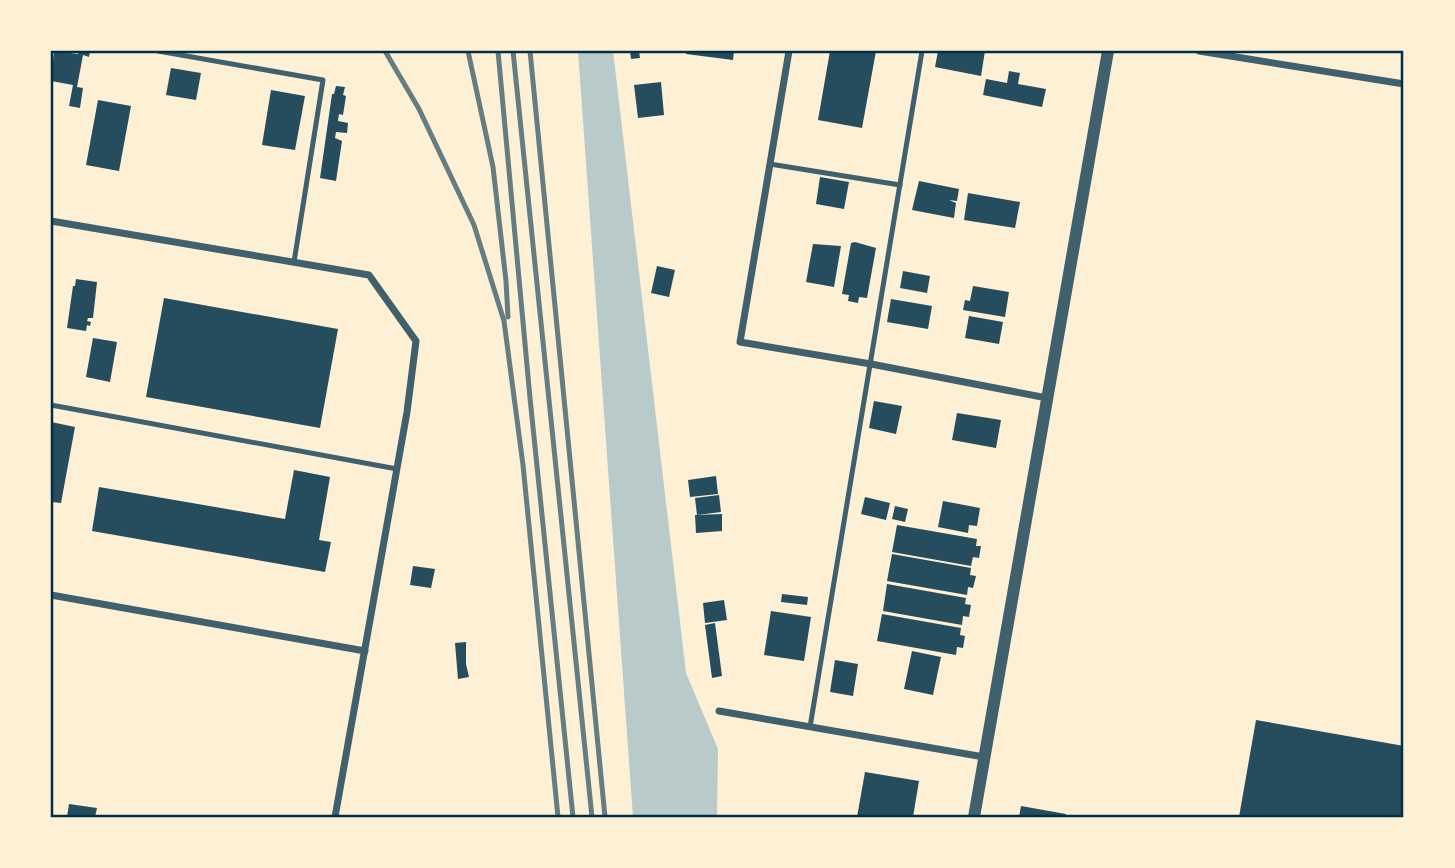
<svg xmlns="http://www.w3.org/2000/svg" width="1455" height="868" viewBox="0 0 1455 868" font-family="Quicksand,sans-serif">
<style>
.green{fill:#b9caca}
.building{fill:#264d5e}
.lines{fill:none;stroke-linecap:round;stroke-linejoin:round}
.service{stroke:#3f606c;stroke-width:5}
.minor{stroke:#3f606c;stroke-width:7}
.tertiary{stroke:#3f606c;stroke-width:12}
.rail{stroke:#657d81;stroke-width:5}
.neatline{fill:none;stroke:#003049;stroke-width:2.5}
</style>
<rect width="100%" height="100%" fill="#fdf0d5"/>
<polygon class="green" points="578,51 613,51 686,673 718,749 717,817 633,817"/>
<g class="building">
<polygon points="54,51 78,54 79,51 90,51 89,57 83,55 77,87 83,88 80,108 69,106 73,85 51,81"/>
<polygon points="630,51 639,51 640,58 631,59"/>
<polygon points="686,51 734,51 733,60 686,54"/>
<polygon points="830,51 876,51 862,128 818,120"/>
<polygon points="938,51 985,51 981,76 935,67"/>
<polygon points="171,68 201,73 196,100 166,95"/>
<polygon points="1009,71 1020,73 1018,84 1046,89 1042,107 983,95 986,79 1007,83"/>
<polygon points="661,82 664,115 638,118 634,85"/>
<polygon points="336,86 345,87 343,95 346,96 343,115 339,114 338,121 348,123 347,133 336,132 335,138 342,141 336,181 320,178 332,94 334,94"/>
<polygon points="271,90 305,96 295,150 262,145"/>
<polygon points="98,100 131,106 119,171 86,165"/>
<polygon points="820,177 849,182 844,209 816,204"/>
<polygon points="919,181 959,189 957,201 949,200 956,203 954,218 912,210"/>
<polygon points="968,193 1020,202 1015,228 964,220"/>
<polygon points="855,242 876,248 867,298 859,297 858,303 848,301 849,295 842,294 851,243"/>
<polygon points="813,244 841,246 834,287 806,282"/>
<polygon points="657,266 675,270 669,297 651,293"/>
<polygon points="903,271 930,276 927,293 900,288"/>
<polygon points="76,279 97,282 93,318 88,318 87,321 91,322 90,326 87,325 86,331 67,328 73,286 75,286"/>
<polygon points="973,286 1009,292 1005,317 963,310 965,300 970,301"/>
<polygon points="164,298 338,329 320,428 146,397"/>
<polygon points="891,299 932,306 928,329 887,322"/>
<polygon points="969,316 1003,322 999,344 965,338"/>
<polygon points="93,338 117,342 110,382 86,377"/>
<polygon points="874,401 902,406 896,434 869,428"/>
<polygon points="957,413 1001,420 996,448 952,440"/>
<polygon points="51,422 75,427 61,503 51,502"/>
<polygon points="294,470 330,477 319,540 331,542 325,572 92,531 99,487 285,519"/>
<polygon points="716,476 718,494 690,497 688,480"/>
<polygon points="719,495 721,512 697,515 695,498"/>
<polygon points="865,497 890,503 886,520 861,514"/>
<polygon points="943,501 980,508 977,526 969,525 968,533 938,527"/>
<polygon points="895,506 908,509 905,522 892,519"/>
<polygon points="722,514 722,531 696,533 695,515"/>
<polygon points="897,525 977,539 976,546 981,546 979,558 973,557 971,566 892,552"/>
<polygon points="892,554 971,568 970,575 976,576 973,588 968,587 967,595 887,581"/>
<polygon points="413,566 435,569 431,588 410,585"/>
<polygon points="887,584 966,598 965,604 971,605 969,617 963,616 962,625 883,611"/>
<polygon points="782,594 808,597 807,605 781,602"/>
<polygon points="724,600 727,620 705,623 703,603"/>
<polygon points="771,611 811,617 804,661 764,655"/>
<polygon points="882,614 961,628 960,635 965,636 963,648 957,647 956,655 877,641"/>
<polygon points="715,623 722,676 712,678 705,625"/>
<polygon points="466,642 466,664 469,677 458,679 455,643"/>
<polygon points="912,651 941,657 933,695 904,689"/>
<polygon points="835,660 858,664 853,696 830,692"/>
<polygon points="1256,720 1404,746 1404,817 1239,817"/>
<polygon points="865,772 919,781 913,817 857,817"/>
<polygon points="69,804 97,808 95,817 67,817"/>
<polygon points="1021,806 1066,814 1065,817 1019,817"/>
</g>
<g class="lines">
<g class="service">
<polyline points="158,51 323,80 294,262"/>
<polyline points="770,164 900,185"/>
<polyline points="51,405 397,469"/>
<polyline points="810,727 922,51"/>
</g>
<g class="minor">
<polyline points="789,51 740,342 871,364 1047,398"/>
<polyline points="1199,51 1404,84"/>
<polyline points="51,221 369,275 416,341 407,412 335,817"/>
<polyline points="51,595 365,651"/>
<polyline points="719,711 984,757"/>
</g>
<polyline class="tertiary" points="974,817 1108,51"/>
<g class="rail">
<polyline points="385,51 419,109 474,225 504,321 523,465 558,817"/>
<polyline points="468,51 493,167 506,281 508,317"/>
<polyline points="498,51 530,398 573,817"/>
<polyline points="513,51 592,817"/>
<polyline points="530,51 605,817"/>
</g>
</g>
<rect width="1455" height="868" fill="none" stroke="#fdf0d5" stroke-width="105"/>
<rect x="52" y="52" width="1350" height="764" class="neatline"/>
</svg>
